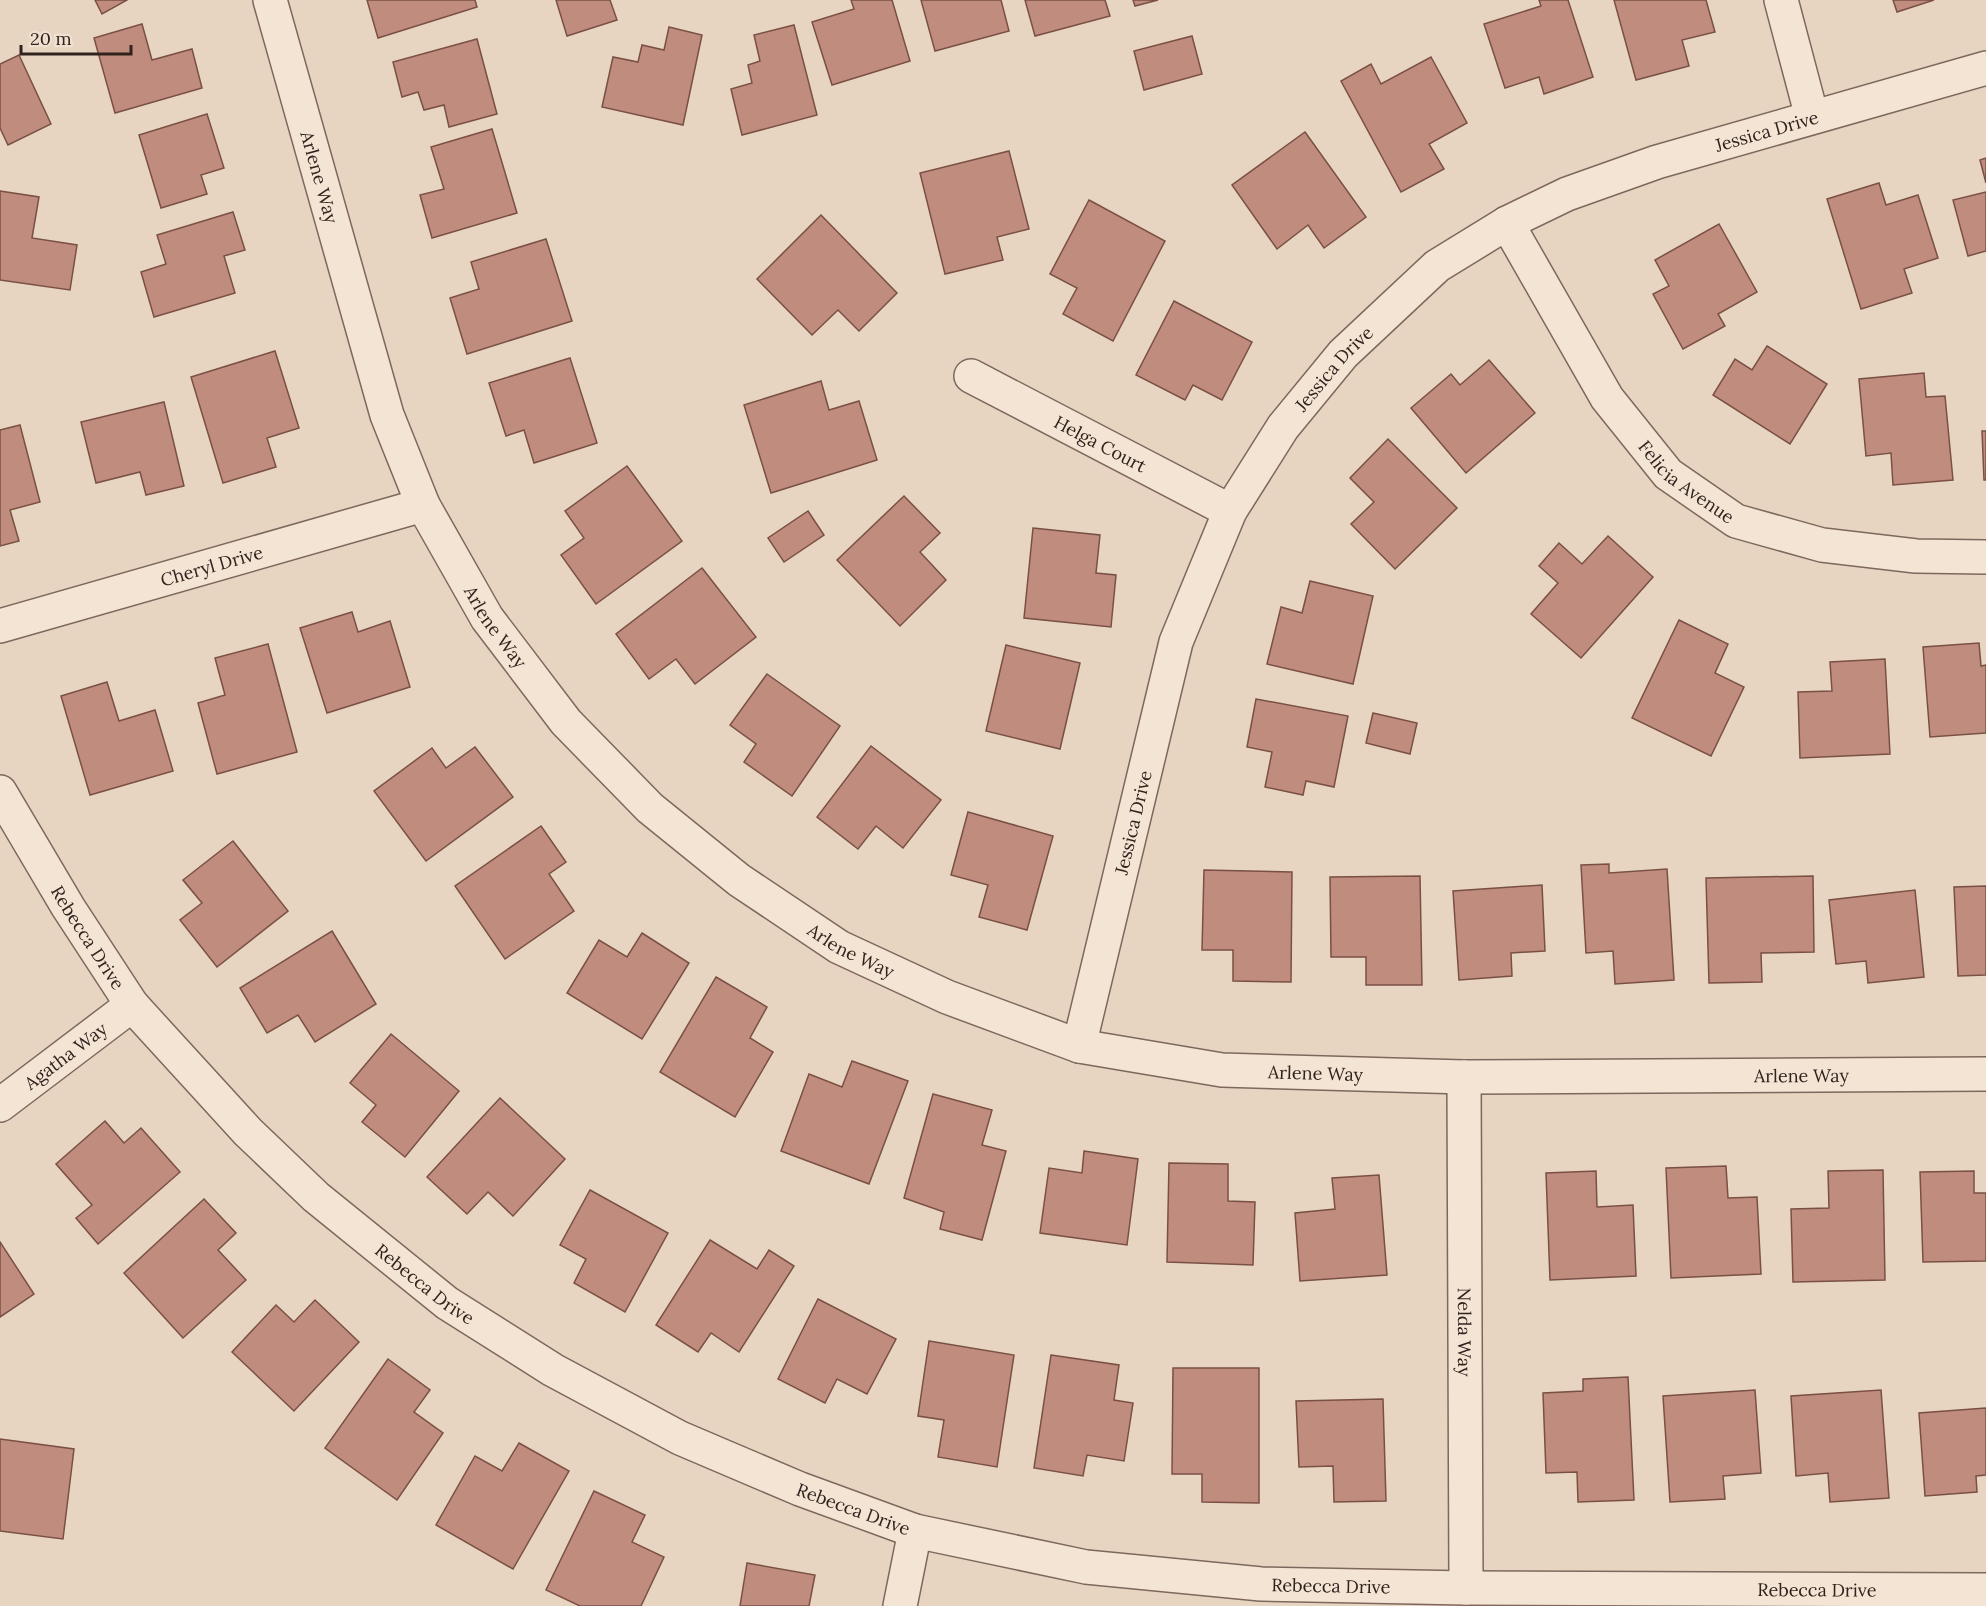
<svg xmlns="http://www.w3.org/2000/svg" width="1986" height="1606" viewBox="0 0 1986 1606" font-family="Lora,serif">
<style>
.building{fill:#c08c7d;stroke:#7a5045;stroke-width:1.5}
.lines{fill:none;stroke-linecap:round;stroke-linejoin:round}
.minor-casing{stroke:#7e675c;stroke-width:36}
.minor{stroke:#f3e4d4;stroke-width:33}
.labels{text-anchor:middle;dominant-baseline:central;stroke-width:4.5;stroke-linejoin:round;paint-order:stroke}
.street-label{font-size:18px;fill:#30231e;stroke:#efe0d0}
</style>
<rect width="100%" height="100%" fill="#e7d5c2"/>
<g class="building">
<polygon points="95,0 127,0 102,14"/>
<polygon points="367,0 475,0 477,7 378,38"/>
<polygon points="556,0 610,0 617,20 567,36"/>
<polygon points="851,0 892,0 910,61 832,85 812,22 854,9"/>
<polygon points="921,0 1001,0 1009,31 935,51"/>
<polygon points="1025,0 1105,0 1110,16 1035,36"/>
<polygon points="1133,0 1158,0 1135,6"/>
<polygon points="1539,0 1568,0 1593,77 1544,94 1539,77 1505,88 1484,24 1541,6"/>
<polygon points="1614,0 1706,0 1715,32 1682,40 1689,66 1636,80"/>
<polygon points="1893,0 1934,0 1897,12"/>
<polygon points="142,24 152,60 192,49 202,88 115,113 94,38"/>
<polygon points="794,25 817,115 742,135 731,89 752,83 748,65 760,61 754,35"/>
<polygon points="669,27 702,35 683,125 602,107 613,57 638,62 642,45 664,50"/>
<polygon points="1192,36 1202,74 1144,90 1134,51"/>
<polygon points="477,39 497,114 449,127 444,105 424,110 418,92 402,97 393,62"/>
<polygon points="19,55 51,124 8,145 0,128 0,64"/>
<polygon points="1431,57 1467,123 1429,144 1444,169 1401,192 1341,81 1371,64 1381,84"/>
<polygon points="207,114 224,168 201,175 207,194 161,208 139,135"/>
<polygon points="492,129 517,213 432,238 420,195 444,189 431,147"/>
<polygon points="1305,132 1366,217 1324,248 1308,225 1277,249 1232,185"/>
<polygon points="1009,151 1029,229 997,237 1003,260 945,274 920,173"/>
<polygon points="1986,158 1986,183 1980,160"/>
<polygon points="1879,183 1886,205 1918,195 1938,258 1904,269 1912,293 1861,309 1827,199"/>
<polygon points="0,191 39,197 32,238 77,245 70,290 0,280"/>
<polygon points="1986,192 1986,251 1968,256 1953,200"/>
<polygon points="1089,200 1165,241 1113,341 1063,314 1077,288 1050,274"/>
<polygon points="233,212 245,250 224,256 235,293 154,317 141,272 166,264 157,235"/>
<polygon points="821,215 897,293 859,331 838,310 812,335 757,279"/>
<polygon points="1719,224 1757,292 1718,314 1725,326 1683,349 1653,294 1669,286 1655,260"/>
<polygon points="546,239 572,321 467,354 450,298 479,289 471,262"/>
<polygon points="1174,301 1252,342 1222,400 1193,385 1185,400 1136,375"/>
<polygon points="1767,346 1827,384 1790,444 1713,395 1735,359 1752,370"/>
<polygon points="275,351 299,428 267,438 276,467 223,483 191,377"/>
<polygon points="570,358 597,443 534,463 524,430 506,436 489,383"/>
<polygon points="1489,360 1535,413 1466,473 1411,408 1451,374 1460,385"/>
<polygon points="1924,373 1926,397 1945,396 1953,480 1893,485 1891,453 1866,456 1859,379"/>
<polygon points="821,381 829,410 859,401 877,460 771,493 744,405"/>
<polygon points="164,402 184,486 146,495 140,472 96,483 81,422"/>
<polygon points="20,425 40,502 10,510 19,541 0,546 0,430"/>
<polygon points="1982,431 1986,431 1986,480 1984,480"/>
<polygon points="1388,439 1457,508 1395,569 1351,524 1374,502 1350,478"/>
<polygon points="627,466 682,541 596,604 561,555 584,538 565,511"/>
<polygon points="904,496 940,533 920,552 946,580 900,626 837,560"/>
<polygon points="808,511 824,535 784,562 768,538"/>
<polygon points="1033,528 1100,535 1096,573 1116,575 1111,627 1024,618"/>
<polygon points="1608,536 1653,577 1581,658 1531,614 1558,583 1539,566 1559,543 1582,564"/>
<polygon points="702,568 756,637 695,684 676,659 649,679 616,634"/>
<polygon points="1310,581 1373,596 1353,684 1267,664 1281,607 1302,613"/>
<polygon points="352,612 358,632 390,621 410,687 327,713 300,628"/>
<polygon points="1679,620 1728,644 1715,673 1744,687 1711,756 1632,718"/>
<polygon points="1979,643 1981,666 1986,665 1986,733 1930,737 1923,647"/>
<polygon points="268,644 297,752 217,774 198,703 225,695 215,658"/>
<polygon points="1006,645 1080,663 1060,749 986,731"/>
<polygon points="1885,659 1890,754 1800,758 1798,692 1832,691 1830,662"/>
<polygon points="767,674 840,726 792,796 744,762 756,744 730,725"/>
<polygon points="107,682 119,721 155,710 173,771 90,795 61,696"/>
<polygon points="1256,699 1348,716 1334,787 1306,781 1303,795 1265,787 1272,752 1247,747"/>
<polygon points="1373,713 1417,723 1410,754 1366,743"/>
<polygon points="871,746 941,800 903,848 876,826 858,849 817,817"/>
<polygon points="475,747 513,797 426,861 374,791 432,748 446,768"/>
<polygon points="968,812 1053,836 1027,930 979,917 988,885 951,875"/>
<polygon points="541,826 566,862 549,874 574,911 505,959 455,886"/>
<polygon points="233,841 288,911 217,967 180,920 202,903 183,880"/>
<polygon points="1609,864 1609,873 1667,869 1674,980 1615,984 1613,951 1586,953 1581,865"/>
<polygon points="1204,870 1292,872 1291,982 1233,981 1233,950 1202,950"/>
<polygon points="1420,876 1422,985 1366,985 1366,957 1331,957 1330,877"/>
<polygon points="1813,876 1814,952 1761,953 1762,982 1709,983 1706,878"/>
<polygon points="1542,885 1545,951 1511,953 1512,976 1459,980 1453,891"/>
<polygon points="1986,886 1986,975 1958,976 1954,887"/>
<polygon points="1915,890 1924,977 1868,983 1866,961 1836,964 1829,900"/>
<polygon points="332,931 376,1004 315,1042 298,1015 267,1033 240,988"/>
<polygon points="642,933 689,963 642,1039 567,993 599,940 627,957"/>
<polygon points="716,977 767,1007 750,1038 773,1052 735,1117 660,1072"/>
<polygon points="391,1034 459,1091 405,1157 362,1122 376,1105 350,1083"/>
<polygon points="852,1061 908,1081 869,1184 781,1151 809,1074 842,1087"/>
<polygon points="933,1094 992,1110 982,1145 1006,1151 982,1240 940,1229 944,1212 904,1198"/>
<polygon points="500,1098 565,1159 513,1216 488,1192 467,1214 427,1177"/>
<polygon points="105,1121 124,1143 141,1128 180,1172 98,1244 76,1218 92,1205 56,1164"/>
<polygon points="1084,1151 1138,1159 1127,1245 1040,1233 1049,1168 1082,1173"/>
<polygon points="1169,1163 1228,1164 1228,1201 1255,1202 1253,1265 1167,1262"/>
<polygon points="1726,1166 1728,1198 1757,1197 1761,1274 1671,1278 1666,1168"/>
<polygon points="1883,1170 1885,1280 1793,1282 1791,1209 1829,1208 1828,1171"/>
<polygon points="1596,1171 1597,1207 1633,1205 1636,1276 1550,1280 1546,1173"/>
<polygon points="1974,1171 1974,1193 1986,1193 1986,1261 1923,1262 1920,1172"/>
<polygon points="1379,1175 1387,1275 1300,1281 1295,1213 1335,1209 1332,1178"/>
<polygon points="590,1190 668,1233 625,1312 574,1283 586,1259 560,1245"/>
<polygon points="204,1199 236,1233 218,1250 246,1280 183,1338 124,1273"/>
<polygon points="710,1240 757,1269 769,1250 794,1266 739,1352 711,1333 698,1352 656,1325"/>
<polygon points="0,1242 34,1294 0,1317"/>
<polygon points="818,1299 896,1339 867,1394 837,1379 825,1403 778,1379"/>
<polygon points="315,1300 359,1342 294,1411 232,1352 276,1305 294,1322"/>
<polygon points="929,1341 1014,1355 997,1467 938,1457 944,1420 918,1416"/>
<polygon points="1051,1355 1119,1365 1114,1400 1133,1403 1124,1461 1087,1455 1083,1476 1034,1468"/>
<polygon points="388,1359 430,1390 414,1412 443,1433 397,1500 325,1448"/>
<polygon points="1173,1368 1259,1368 1259,1503 1202,1502 1202,1474 1172,1474"/>
<polygon points="1628,1377 1634,1500 1578,1502 1577,1472 1546,1473 1543,1393 1583,1391 1583,1379"/>
<polygon points="1755,1390 1761,1473 1723,1476 1725,1499 1670,1502 1663,1396"/>
<polygon points="1881,1390 1889,1498 1830,1502 1828,1473 1796,1476 1791,1396"/>
<polygon points="1383,1399 1386,1501 1334,1502 1333,1466 1299,1467 1296,1401"/>
<polygon points="1986,1408 1986,1475 1976,1476 1977,1492 1925,1496 1919,1413"/>
<polygon points="0,1439 74,1449 63,1539 0,1531"/>
<polygon points="519,1443 569,1471 513,1569 436,1525 475,1456 502,1471"/>
<polygon points="594,1491 645,1515 632,1542 664,1557 641,1606 580,1606 546,1590"/>
<polygon points="747,1563 815,1575 809,1606 740,1606"/>
</g>
<g class="lines">
<defs>
<g id="minor">
<path id="s1" d="M270,0L387,415L423,505L487,618L566,722L650,808L739,880L839,947L947,997L1079,1046L1222,1070L1464,1077L1986,1074"/>
<polyline points="1781,0 1812,117"/>
<path id="s2" d="M1507,223L1607,398L1668,474L1736,521L1822,545L1916,556L1986,557"/>
<path id="s3" d="M971,376L1230,511"/>
<path id="s4" d="M0,626L423,505"/>
<path id="s5" d="M0,792L68,907L132,1005L248,1132L316,1197L447,1303L553,1370L680,1438L800,1489L915,1531L1086,1567L1261,1584L1466,1588L1986,1590"/>
<path id="s6" d="M1079,1046L1176,642L1230,511L1283,427L1343,354L1437,266L1507,223L1567,194L1657,162L1986,68"/>
<path id="s7" d="M1464,1077L1466,1588"/>
<path id="s8" d="M0,1105L132,1005"/>
<polyline points="900,1606 915,1531"/>
</g>
</defs>
<use href="#minor" class="minor-casing"/>
<use href="#minor" class="minor"/>
</g>
<g class="labels">
<g class="street-label">
<text stroke="none"><textPath href="#s6" startOffset="1238">Jessica Drive</textPath></text>
<text stroke="none"><textPath href="#s1" startOffset="184">Arlene Way</textPath></text>
<text stroke="none"><textPath href="#s6" startOffset="734">Jessica Drive</textPath></text>
<text stroke="none"><textPath href="#s3" startOffset="146">Helga Court</textPath></text>
<text stroke="none"><textPath href="#s2" startOffset="318">Felicia Avenue</textPath></text>
<text stroke="none"><textPath href="#s4" startOffset="220">Cheryl Drive</textPath></text>
<text stroke="none"><textPath href="#s1" startOffset="670">Arlene Way</textPath></text>
<text stroke="none"><textPath href="#s6" startOffset="230">Jessica Drive</textPath></text>
<text stroke="none"><textPath href="#s5" startOffset="170">Rebecca Drive</textPath></text>
<text stroke="none"><textPath href="#s1" startOffset="1156">Arlene Way</textPath></text>
<text stroke="none"><textPath href="#s8" startOffset="82">Agatha Way</textPath></text>
<text stroke="none"><textPath href="#s1" startOffset="1642">Arlene Way</textPath></text>
<text stroke="none"><textPath href="#s1" startOffset="2128">Arlene Way</textPath></text>
<text stroke="none"><textPath href="#s5" startOffset="656">Rebecca Drive</textPath></text>
<text stroke="none"><textPath href="#s7" startOffset="255">Nelda Way</textPath></text>
<text stroke="none"><textPath href="#s5" startOffset="1142">Rebecca Drive</textPath></text>
<text stroke="none"><textPath href="#s5" startOffset="1628">Rebecca Drive</textPath></text>
<text stroke="none"><textPath href="#s5" startOffset="2114">Rebecca Drive</textPath></text>
</g>
</g>
<path d="M21 45v9h110v-9" fill="none" stroke="#30231e" stroke-width="3"/>
<text x="30" y="45" font-size="18" fill="#30231e" stroke="#efe0d0" stroke-width="4.5" paint-order="stroke">20 m</text>
</svg>
